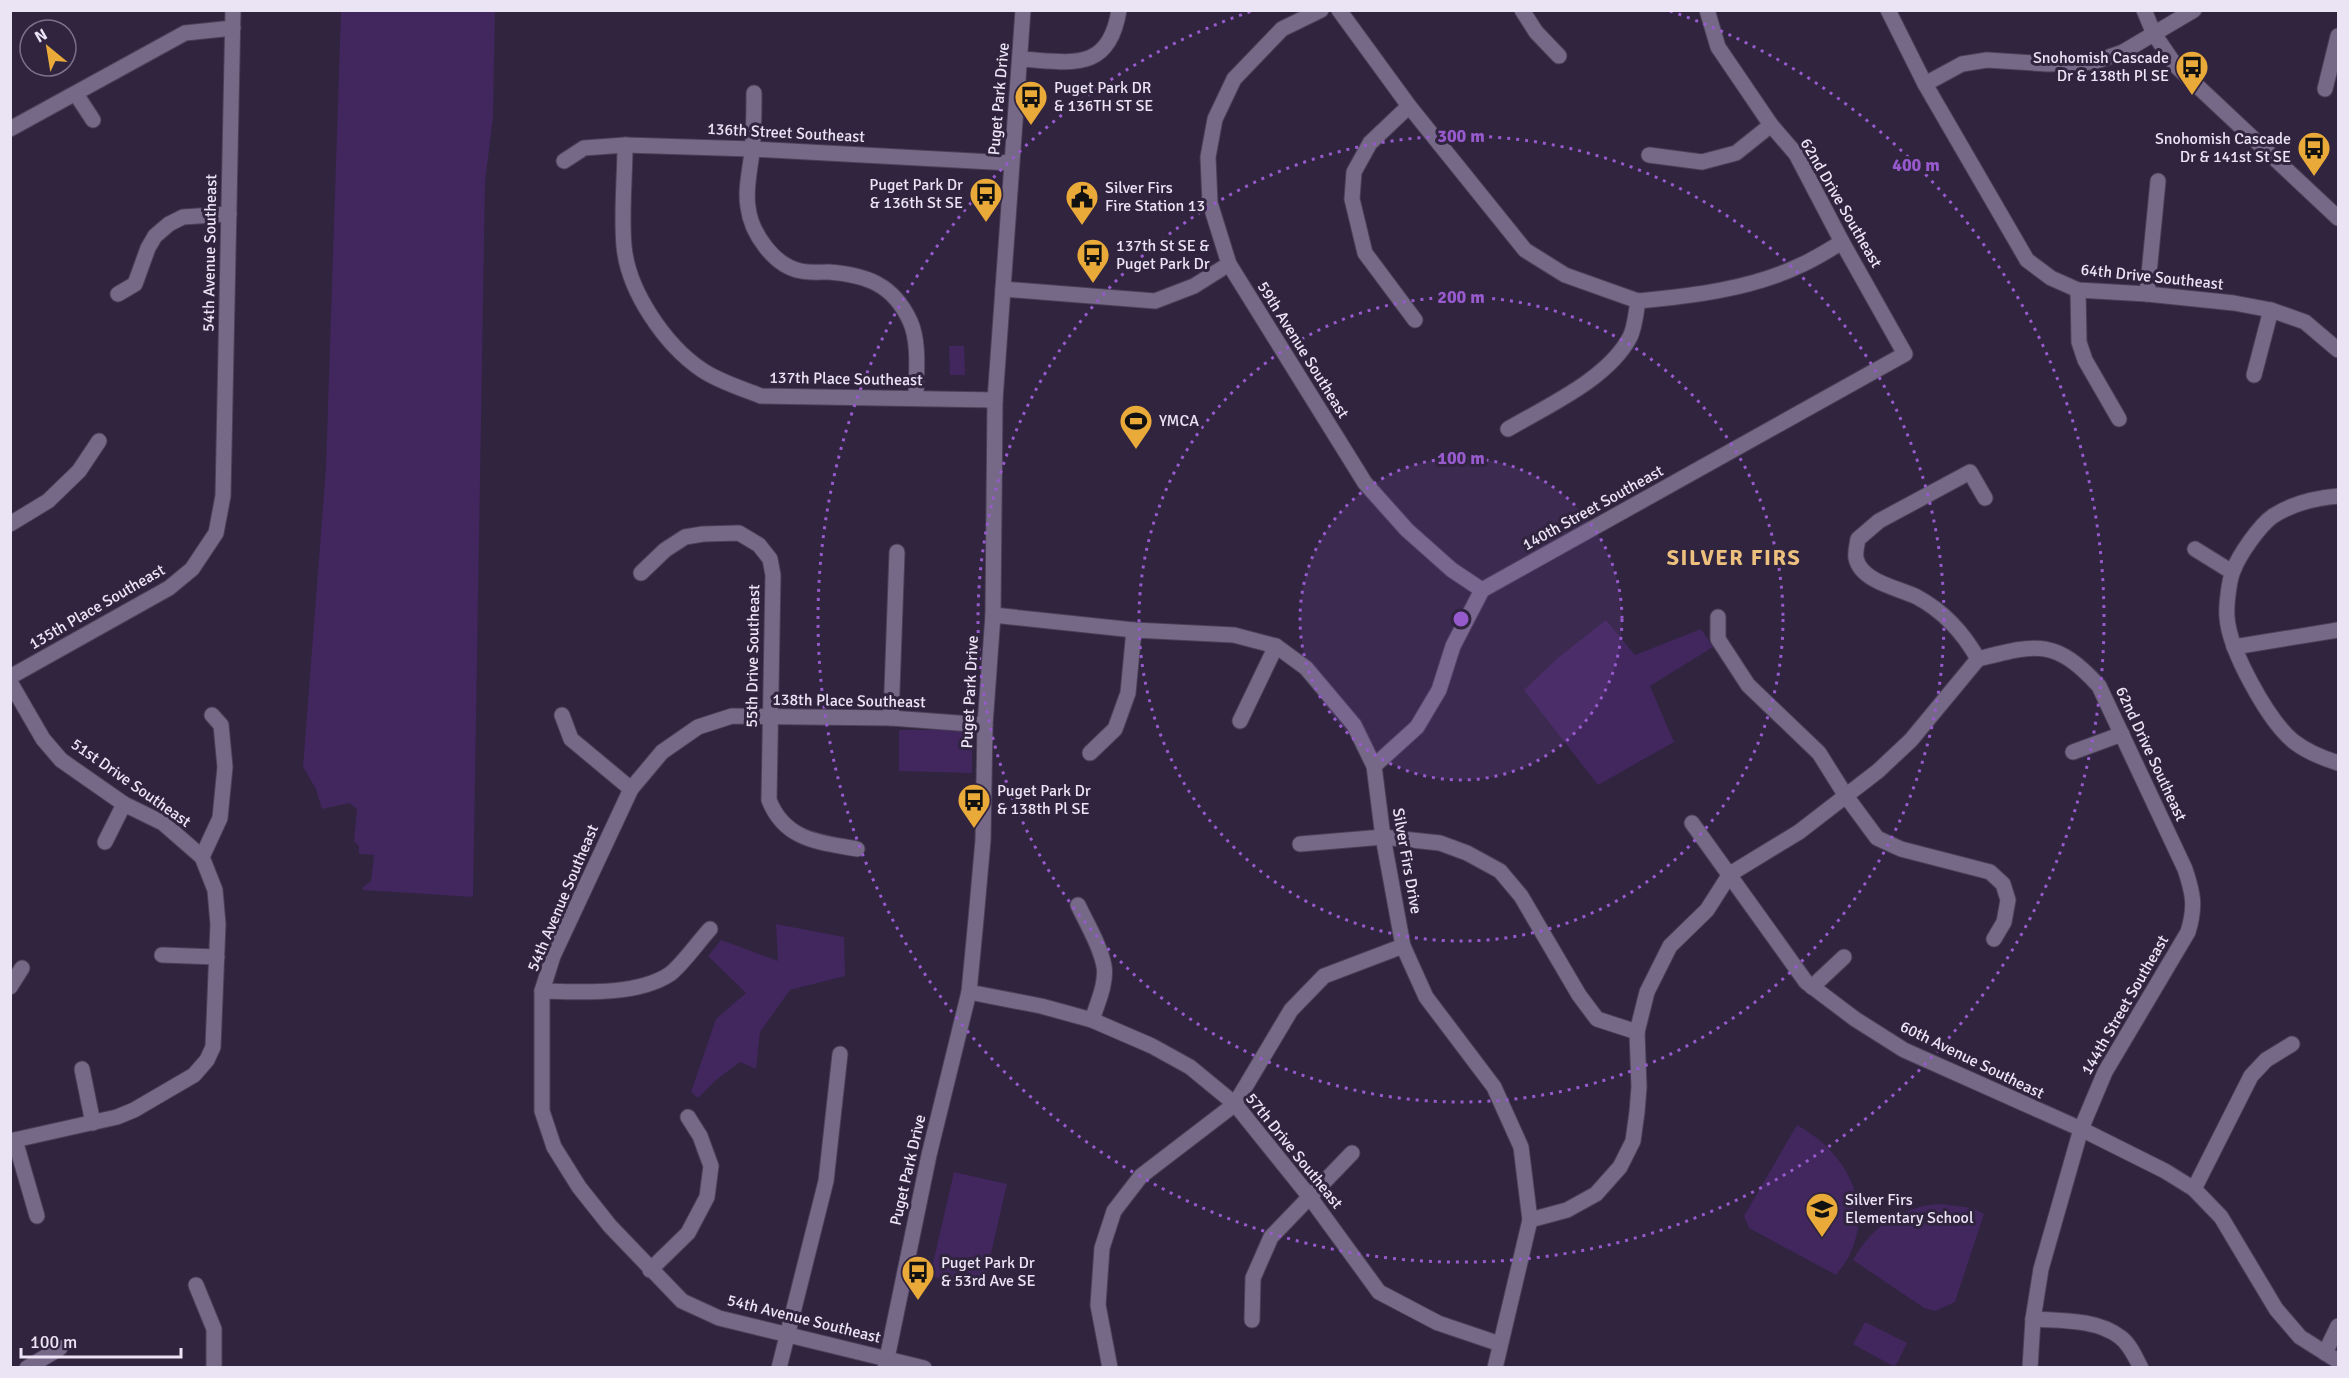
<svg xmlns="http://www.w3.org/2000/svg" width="2349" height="1378" viewBox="0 0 2349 1378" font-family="Signika,sans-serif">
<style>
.green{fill:#41275d}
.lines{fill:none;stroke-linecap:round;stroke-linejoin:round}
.minor-casing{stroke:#4b4057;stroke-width:17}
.minor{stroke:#766988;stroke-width:15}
.ring{fill:none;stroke:#975acc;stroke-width:3;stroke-dasharray:3 6}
.labels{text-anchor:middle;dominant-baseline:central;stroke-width:6;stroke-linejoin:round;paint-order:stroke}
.poi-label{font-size:16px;fill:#ebe4f5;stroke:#30243f;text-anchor:start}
.street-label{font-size:16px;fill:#ebe4f5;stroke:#30243f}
.district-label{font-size:22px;font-weight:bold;letter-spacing:1.5px;fill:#edc17d;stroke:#30243f}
.centre{fill:#975acc;stroke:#30243f;stroke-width:3}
.ring-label{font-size:18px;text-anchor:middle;font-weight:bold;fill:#975acc;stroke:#30243f;stroke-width:6;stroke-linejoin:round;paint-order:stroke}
</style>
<rect width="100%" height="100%" fill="#30243f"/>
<g class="green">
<polygon points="341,11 495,11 493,117 485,182 473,897 363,890 363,887 371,881 374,855 359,854 359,846 354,841 357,809 349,803 322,809 316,789 303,767 326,467"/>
<polygon points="949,346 964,346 965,375 950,375"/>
<polygon points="1606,620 1635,655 1701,629 1713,647 1650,686 1674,742 1598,785 1524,690 1559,657"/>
<polygon points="899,730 964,730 972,737 972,773 899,771"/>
<polygon points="776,924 844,937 845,976 790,990 760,1032 756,1069 740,1062 716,1080 698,1098 691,1092 716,1019 746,993 708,956 721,940 778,961"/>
<path d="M1797,1125C1845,1151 1875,1203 1849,1256C1846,1263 1840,1269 1836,1275L1749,1228L1744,1216Z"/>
<polygon points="954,1172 1007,1184 983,1288 930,1276"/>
<path d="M1940,1204L1972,1208L1984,1214L1955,1302L1935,1311L1924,1308L1853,1260C1872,1226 1900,1207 1940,1204Z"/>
<polygon points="1865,1322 1907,1343 1896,1365 1893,1366 1853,1344"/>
</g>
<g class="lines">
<defs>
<g id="minor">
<polyline points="1321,10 1282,29 1234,79 1215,119 1208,157 1210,203 1229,264 1365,483 1407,530 1452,570 1482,590"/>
<polyline points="1339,10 1409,106 1525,250 1565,275 1638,301"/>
<polyline points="1522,10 1536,32 1559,56"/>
<polyline points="1888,10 1925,84 2027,260 2051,278 2078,290 2147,294 2234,303 2271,310 2305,322 2338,350"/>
<polyline points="2144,10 2154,34 2176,66 2338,218"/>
<path d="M1021,59C1071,62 1109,73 1119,10"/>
<polyline points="1925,84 1962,64 1987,60 2048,64 2094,62 2123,52 2194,10"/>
<polyline points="2325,89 2338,36"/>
<path d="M754,93C754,112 754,132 752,152C750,170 745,190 748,207C751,233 774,266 801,271C810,273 820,272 829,272C866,275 893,284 910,321C920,343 916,374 916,398"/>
<polyline points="76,94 93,120"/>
<polyline points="1409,106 1370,143 1354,172 1352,199 1365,253 1415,320"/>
<polyline points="10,129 185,33 233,28"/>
<path d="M625,145C625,178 621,213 624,246C628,291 665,345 702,370C720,382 741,388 761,396L995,400"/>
<polyline points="1649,155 1702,162 1736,153 1771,125"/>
<polyline points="564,161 584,148 625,145 752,149 1011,163"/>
<polyline points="1003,289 1155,301 1194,286 1229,264"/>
<polyline points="2078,290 2079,342 2085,360 2119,419"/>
<polyline points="118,294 135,284 148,248 155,236 169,224 183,217 229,214"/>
<polyline points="2147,294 2158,181"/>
<polyline points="2254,375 2271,310"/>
<path d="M1508,429C1547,406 1608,379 1630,337C1635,327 1636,312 1638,301C1692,296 1751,289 1801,265C1815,259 1829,250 1842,242"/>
<path d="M2338,496C2315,498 2293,503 2273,516C2259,526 2239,555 2233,571C2229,580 2226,607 2227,617C2229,650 2268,720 2293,741C2307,752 2322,758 2338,763"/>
<polyline points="10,524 48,501 79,471 99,441"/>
<polyline points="2195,549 2232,572"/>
<path d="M641,573L665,550L685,537L703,534L739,533L759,545L770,559L773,575L769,800C785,841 820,842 857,849"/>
<polyline points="993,615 1134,630 1234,635 1276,646 1306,668 1354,725 1374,766 1383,837 1403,946 1426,997 1494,1087 1521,1147 1530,1220 1495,1368"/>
<polyline points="1718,617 1718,639 1748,685 1819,753 1846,796 1877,838 1901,849 1990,872 2003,884 2008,900 2004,922 1994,939"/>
<polyline points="2234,647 2338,630"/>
<path d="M1978,659C2037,644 2055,638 2099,686L2185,869C2193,893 2196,906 2188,932L2105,1072L2081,1129L2041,1269L2033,1319L2030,1368"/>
<path d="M1978,659C1964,634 1943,611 1917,597C1899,588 1861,582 1856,558C1855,552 1857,545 1858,539L1879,521L1970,472L1985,498"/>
<polyline points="10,677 169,588 192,569 216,533 223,496 233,10"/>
<polyline points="10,682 43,739 61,760 124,804 163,823 202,857 215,890 218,924 213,1047 207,1060 194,1075 134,1110 117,1117 10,1141"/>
<polyline points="562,715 571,739 631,789"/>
<polyline points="891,718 897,552"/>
<polyline points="1240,721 1276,646"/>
<polyline points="2073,752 2122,734"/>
<polyline points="1090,753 1115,729 1128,693 1134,630"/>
<polyline points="1374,766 1417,727 1439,690 1453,646 1482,590 1905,354 1842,242 1796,154 1771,125 1718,47 1707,10"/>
<polyline points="1692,823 1806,982 1855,1019 1904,1050 2081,1129 2165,1171 2194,1189 2221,1217 2276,1309 2300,1337 2338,1361"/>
<polyline points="105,842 124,804"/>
<polyline points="1300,844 1383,837 1440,843 1467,853 1500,871 1521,896 1579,995 1597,1019 1637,1032"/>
<polyline points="202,857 220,818 225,767 221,725 212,715"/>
<path d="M1078,905C1087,924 1100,945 1104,966C1107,983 1097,1004 1092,1020"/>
<polyline points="162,955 217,957"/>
<polyline points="10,987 22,968"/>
<polyline points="1812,987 1844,957"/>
<path d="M542,991C580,992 637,996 670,974C682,965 699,941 710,929"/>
<polyline points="969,992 1041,1006 1092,1020 1152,1046 1190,1067 1235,1104 1309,1196 1379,1292 1438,1323 1500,1344"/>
<polyline points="82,1069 93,1123"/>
<polyline points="15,1140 37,1216"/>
<polyline points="2194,1189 2251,1076 2266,1060 2292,1044"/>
<polyline points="1530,1220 1567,1210 1596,1194 1620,1167 1633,1141 1637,1112 1639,1087 1637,1032 1647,992 1670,946 1707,910 1730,874 1799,832 1878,771 1911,740 1978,659"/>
<polyline points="650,1270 688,1233 707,1197 711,1166 700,1136 688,1117"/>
<polyline points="196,1285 214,1329 214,1368"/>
<path d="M2033,1319C2062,1321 2096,1319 2120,1337C2130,1344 2135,1357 2141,1368"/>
<polyline points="1252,1320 1253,1278 1271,1237 1352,1153"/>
<polyline points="2325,1353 2338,1326"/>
<polyline points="27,1368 60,1348"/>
<polyline points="779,1368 826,1181 840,1054"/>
<polyline points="885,1368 929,1155 969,992 976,919 983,840 985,725 993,615 995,400 1023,10"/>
<polyline points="924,1368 719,1318 682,1301 610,1226 579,1187 554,1147 542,1111 542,991 553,956 631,789 662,752 698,727 732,716 891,718 985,725"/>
<polyline points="1110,1368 1098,1305 1102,1248 1114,1211 1141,1176 1235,1104 1291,1010 1324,976 1403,946"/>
</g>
</defs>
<use href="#minor" class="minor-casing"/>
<use href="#minor" class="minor"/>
</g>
<circle cx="1461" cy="619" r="161" fill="#975acc" fill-opacity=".12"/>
<g class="ring">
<circle cx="1461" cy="619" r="161"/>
<circle cx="1461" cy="619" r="322"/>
<circle cx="1461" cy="619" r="483"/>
<path d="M1670 11A643 643 0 1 1 1252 11"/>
</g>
<defs>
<symbol id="bus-pin" viewBox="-11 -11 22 30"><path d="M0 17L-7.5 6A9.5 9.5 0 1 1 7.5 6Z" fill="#eaaa39" stroke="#30243f"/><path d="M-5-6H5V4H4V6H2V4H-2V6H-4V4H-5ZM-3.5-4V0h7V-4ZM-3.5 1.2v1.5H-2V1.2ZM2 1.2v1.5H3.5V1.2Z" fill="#111"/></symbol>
<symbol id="civic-pin" viewBox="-11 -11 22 30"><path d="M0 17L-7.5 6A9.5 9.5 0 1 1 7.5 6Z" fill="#eaaa39" stroke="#30243f"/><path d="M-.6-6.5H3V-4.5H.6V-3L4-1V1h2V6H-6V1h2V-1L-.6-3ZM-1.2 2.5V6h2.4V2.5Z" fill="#111"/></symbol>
<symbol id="stadium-pin" viewBox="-11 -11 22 30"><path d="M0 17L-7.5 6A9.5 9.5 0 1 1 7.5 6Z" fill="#eaaa39" stroke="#30243f"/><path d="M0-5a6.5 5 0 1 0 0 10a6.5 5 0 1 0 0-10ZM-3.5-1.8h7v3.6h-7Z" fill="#111"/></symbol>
<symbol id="school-pin" viewBox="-11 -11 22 30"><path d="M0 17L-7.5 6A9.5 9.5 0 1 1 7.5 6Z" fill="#eaaa39" stroke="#30243f"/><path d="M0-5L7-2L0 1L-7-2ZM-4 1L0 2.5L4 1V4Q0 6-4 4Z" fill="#111"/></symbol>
</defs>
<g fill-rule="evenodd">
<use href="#bus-pin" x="2173" y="48" width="38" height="52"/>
<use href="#bus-pin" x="1012" y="78" width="38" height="52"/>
<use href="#bus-pin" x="2295" y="129" width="38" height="52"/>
<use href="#bus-pin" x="967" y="175" width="38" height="52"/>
<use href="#civic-pin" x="1063" y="178" width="38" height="52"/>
<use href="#bus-pin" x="1074" y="236" width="38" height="52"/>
<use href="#stadium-pin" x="1117" y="402" width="38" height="52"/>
<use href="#bus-pin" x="955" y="781" width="38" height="52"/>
<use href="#school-pin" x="1803" y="1190" width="38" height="52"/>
<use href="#bus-pin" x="899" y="1253" width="38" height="52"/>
</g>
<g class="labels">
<g class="poi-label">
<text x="2169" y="58" text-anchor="end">Snohomish Cascade<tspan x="2169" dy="18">Dr &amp; 138th Pl SE</tspan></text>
<text x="1054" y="88">Puget Park DR<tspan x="1054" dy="18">&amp; 136TH ST SE</tspan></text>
<text x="2291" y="139" text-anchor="end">Snohomish Cascade<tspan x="2291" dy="18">Dr &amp; 141st St SE</tspan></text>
<text x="963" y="185" text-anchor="end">Puget Park Dr<tspan x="963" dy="18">&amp; 136th St SE</tspan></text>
<text x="1105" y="188">Silver Firs<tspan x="1105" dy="18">Fire Station 13</tspan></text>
<text x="1116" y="246">137th St SE &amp;<tspan x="1116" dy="18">Puget Park Dr</tspan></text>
<text x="1159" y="421">YMCA</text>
<text x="997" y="791">Puget Park Dr<tspan x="997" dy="18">&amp; 138th Pl SE</tspan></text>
<text x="1845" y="1200">Silver Firs<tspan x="1845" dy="18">Elementary School</tspan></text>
<text x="941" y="1263">Puget Park Dr<tspan x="941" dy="18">&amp; 53rd Ave SE</tspan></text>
</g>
<g class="street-label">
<text transform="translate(999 99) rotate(-85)">Puget Park Drive</text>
<text transform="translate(786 133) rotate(3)">136th Street Southeast</text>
<text transform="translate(1841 203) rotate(60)">62nd Drive Southeast</text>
<text transform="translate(210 253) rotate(-89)">54th Avenue Southeast</text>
<text transform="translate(2152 277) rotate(6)">64th Drive Southeast</text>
<text transform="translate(1303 350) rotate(58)">59th Avenue Southeast</text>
<text transform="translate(846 379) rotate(1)">137th Place Southeast</text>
<text transform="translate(1593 508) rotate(-29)">140th Street Southeast</text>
<text transform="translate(97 607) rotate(-30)">135th Place Southeast</text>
<text transform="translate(753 656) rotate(-89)">55th Drive Southeast</text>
<text transform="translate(970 692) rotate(-87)">Puget Park Drive</text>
<text transform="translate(849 701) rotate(1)">138th Place Southeast</text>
<text transform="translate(2151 754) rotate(65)">62nd Drive Southeast</text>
<text transform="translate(131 783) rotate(35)">51st Drive Southeast</text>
<text transform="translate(1407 861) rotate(80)">Silver Firs Drive</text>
<text transform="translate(563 898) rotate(-67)">54th Avenue Southeast</text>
<text transform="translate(2125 1005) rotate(-60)">144th Street Southeast</text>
<text transform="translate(1972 1060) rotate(26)">60th Avenue Southeast</text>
<text transform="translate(1294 1151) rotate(51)">57th Drive Southeast</text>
<text transform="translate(908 1170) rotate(-77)">Puget Park Drive</text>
<text transform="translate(804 1319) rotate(14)">54th Avenue Southeast</text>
</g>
<g class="district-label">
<text x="1734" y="557">SILVER FIRS</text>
</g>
</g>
<circle cx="1461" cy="619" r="9" class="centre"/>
<g class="ring-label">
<text x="1461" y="142">300 m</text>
<text x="1916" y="171">400 m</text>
<text x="1461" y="303">200 m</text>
<text x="1461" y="464">100 m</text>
</g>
<rect width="2349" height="1378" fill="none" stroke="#ebe4f5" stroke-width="24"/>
<g transform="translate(48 48) rotate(330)"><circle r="28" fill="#30243f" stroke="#7b7188" stroke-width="1.5"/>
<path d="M0-4.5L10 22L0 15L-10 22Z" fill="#eaaa39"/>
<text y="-9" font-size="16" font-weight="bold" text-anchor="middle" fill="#ebe4f5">N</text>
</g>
<path d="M21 1348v9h160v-9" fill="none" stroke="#ebe4f5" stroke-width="3"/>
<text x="30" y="1348" font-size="18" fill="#ebe4f5" stroke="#30243f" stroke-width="4.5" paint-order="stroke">100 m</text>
</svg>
